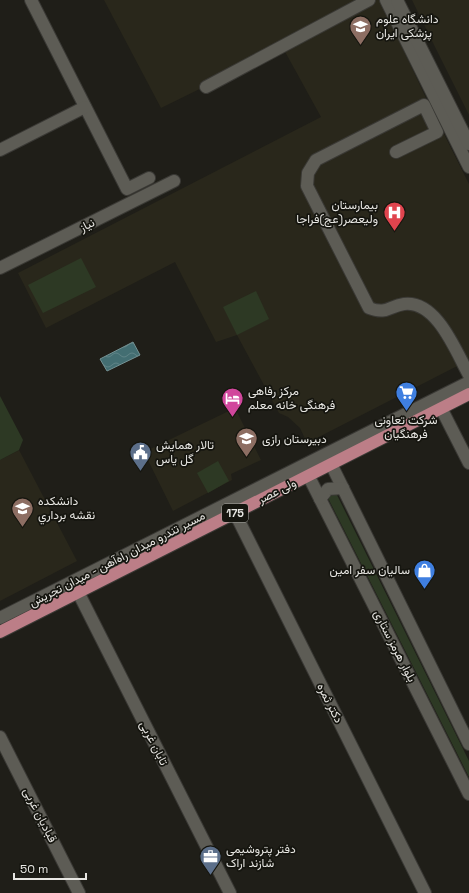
<svg xmlns="http://www.w3.org/2000/svg" width="469" height="893" viewBox="0 0 469 893" font-family="'Space Grotesk',Vazirmatn,sans-serif">
<style>
.built{fill:#29271b}
.green{fill:#2d3924}
.water{fill:url(#water-waves);stroke:#749294}
.lines{fill:none;stroke-linecap:round;stroke-linejoin:round}
.minor-casing{stroke:#3a3935;stroke-width:14}
.major-casing{stroke:#3a3935;stroke-width:14}
.minor{stroke:#5d5c55;stroke-width:12}
.major{stroke:#bc7e87;stroke-width:12}
.labels{text-anchor:middle;dominant-baseline:central;stroke-width:3.5;stroke-linejoin:round;paint-order:stroke}
.shield{fill:#15150f;stroke:#a8a7a3;stroke-width:1}
.shield-label{font-size:11px;font-weight:bold;fill:#e7e6e2}
.poi-label{font-size:12px;fill:#e7e6e2;stroke:#15150f;text-anchor:start}
.street-label{font-size:12px;fill:#e7e6e2;stroke:#15150f}
</style>
<defs>
<pattern id="water-waves" width="16" height="10" patternUnits="userSpaceOnUse"><rect width="16" height="10" fill="#436e72"/><path d="M0 5q4-4 8 0t8 0" fill="none" stroke="#5e8386"/></pattern>
</defs>
<rect width="100%" height="100%" fill="#1f1e18"/>
<g class="built">
<polygon points="104,0 380,0 426,98 469,184 469,360 307,443 300,428 288,417 279,413 237,335 216,342 175,262 46,328 18,273 321,117 283,48 161,108"/>
<polygon points="412,0 469,0 469,115 435,47"/>
<polygon points="235,408 261,460 231,474 232,480 173,511 144,452"/>
<polygon points="19,450 77,561 0,601 0,460"/>
</g>
<g class="green">
<polygon points="81,258 96,287 43,313 28,285"/>
<polygon points="256,291 269,319 237,335 223,307"/>
<polygon points="0,396 23,440 19,450 0,460"/>
<polygon points="218,461 229,481 208,493 197,473"/>
<polygon points="332,492 337,495 469,761 469,777 328,498"/>
</g>
<polygon class="water" points="133,342 140,355 107,371 100,359"/>
<g class="lines">
<defs>
<g id="minor">
<polyline points="31,0 127,189 149,178"/>
<polyline points="386,0 469,167"/>
<polyline points="397,0 469,144"/>
<polyline points="206,87 369,0"/>
<polyline points="0,150 85,107"/>
<path d="M396,152L437,132L424,105L316,160L308,173L307,186L369,308C387,315 389,306 404,304C437,300 456,352 469,375"/>
<polyline points="0,268 174,181"/>
<polyline points="441,408 469,463"/>
<polyline points="331,464 469,744"/>
<polyline points="308,475 469,794"/>
<polyline points="320,499 328,489 343,488"/>
<polyline points="235,513 425,893"/>
<polyline points="78,592 230,893"/>
<polyline points="0,618 469,382"/>
<polyline points="0,737 79,893"/>
</g>
<polyline id="major" points="0,632 469,394"/>
</defs>
<use href="#minor" class="minor-casing"/>
<use href="#major" class="major-casing"/>
<use href="#minor" class="minor"/>
<use href="#major" class="major"/>
</g>
<defs>
<symbol id="university-pin" viewBox="-11 -11 22 30"><path d="M0 17L-7.5 6A9.5 9.5 0 1 1 7.5 6Z" fill="#8d6e63" stroke="#15150f"/><path d="M0-5L7-2L0 1L-7-2ZM-4 1L0 2.5L4 1V4Q0 6-4 4Z" fill="#fff"/></symbol>
<symbol id="hospital-pin" viewBox="-11 -11 22 30"><path d="M0 17L-7.5 6A9.5 9.5 0 1 1 7.5 6Z" fill="#e0444e" stroke="#15150f"/><path d="M-5-5h3v3.5h4V-5h3V5h-3V1.5h-4V5h-3Z" fill="#fff"/></symbol>
<symbol id="supermarket-pin" viewBox="-11 -11 22 30"><path d="M0 17L-7.5 6A9.5 9.5 0 1 1 7.5 6Z" fill="#3f7fe0" stroke="#15150f"/><path d="M-6-5.5h2.5l.6 2H6L4.5 2H-2.5L-4.4-4H-6ZM-1.5 3.2a1.3 1.3 0 1 0 .1 0ZM3 3.2a1.3 1.3 0 1 0 .1 0Z" fill="#fff"/></symbol>
<symbol id="hotel-pin" viewBox="-11 -11 22 30"><path d="M0 17L-7.5 6A9.5 9.5 0 1 1 7.5 6Z" fill="#d1479c" stroke="#15150f"/><path d="M-6-4.5h1.5V1H6V5H4.5V3h-9V5H-6ZM-4 0a1.8 1.8 0 1 1 3.6 0ZM.5 0V-2.5h3Q6-2.5 6 0Z" fill="#fff"/></symbol>
<symbol id="school-pin" viewBox="-11 -11 22 30"><path d="M0 17L-7.5 6A9.5 9.5 0 1 1 7.5 6Z" fill="#8d6e63" stroke="#15150f"/><path d="M0-5L7-2L0 1L-7-2ZM-4 1L0 2.5L4 1V4Q0 6-4 4Z" fill="#fff"/></symbol>
<symbol id="civic-pin" viewBox="-11 -11 22 30"><path d="M0 17L-7.5 6A9.5 9.5 0 1 1 7.5 6Z" fill="#5c6f8a" stroke="#15150f"/><path d="M-.6-6.5H3V-4.5H.6V-3L4-1V1h2V6H-6V1h2V-1L-.6-3ZM-1.2 2.5V6h2.4V2.5Z" fill="#fff"/></symbol>
<symbol id="shop-pin" viewBox="-11 -11 22 30"><path d="M0 17L-7.5 6A9.5 9.5 0 1 1 7.5 6Z" fill="#3f7fe0" stroke="#15150f"/><path d="M-5-2.5h2.3a2.7 3.5 0 0 1 5.4 0H5L5.5 6h-11ZM-1.5-2.5h3a1.5 2.3 0 0 0-3 0Z" fill="#fff"/></symbol>
<symbol id="office-pin" viewBox="-11 -11 22 30"><path d="M0 17L-7.5 6A9.5 9.5 0 1 1 7.5 6Z" fill="#5c6f8a" stroke="#15150f"/><path d="M-6-3h4V-5.5h4V-3h4V5H-6ZM-1-4.5V-3h2v-1.5ZM-6 0V1H6V0Z" fill="#fff"/></symbol>
</defs>
<g fill-rule="evenodd">
<use href="#university-pin" x="348" y="14" width="25" height="34"/>
<use href="#hospital-pin" x="382" y="200" width="25" height="34"/>
<use href="#supermarket-pin" x="394" y="380" width="25" height="34"/>
<use href="#hotel-pin" x="220" y="386" width="25" height="34"/>
<use href="#school-pin" x="234" y="426" width="25" height="34"/>
<use href="#civic-pin" x="128" y="440" width="25" height="34"/>
<use href="#university-pin" x="10" y="496" width="25" height="34"/>
<use href="#shop-pin" x="412" y="558" width="25" height="34"/>
<use href="#office-pin" x="198" y="844" width="25" height="34"/>
</g>
<g class="labels">
<rect class="shield" x="222" y="504" width="26" height="18" rx="3"/>
<g class="shield-label">
<text x="235" y="513">175</text>
</g>
<g class="poi-label">
<text x="376" y="19">دانشگاه علوم<tspan x="376" dy="14">پزشکی ایران</tspan></text>
<text x="378" y="205" text-anchor="end">بیمارستان<tspan x="378" dy="14">ولیعصر(عج)فراجا</tspan></text>
<text x="248" y="391">مرکز رفاهی<tspan x="248" dy="14">فرهنگی خانه معلم</tspan></text>
<text x="406" y="420" text-anchor="middle">شرکت تعاونی<tspan x="406" dy="14">فرهنگیان</tspan></text>
<text x="262" y="439">دبیرستان رازی</text>
<text x="156" y="445">تالار همایش<tspan x="156" dy="14">گل یاس</tspan></text>
<text x="38" y="501">دانشكده<tspan x="38" dy="14">نقشه برداري</tspan></text>
<text x="410" y="570" text-anchor="end">سالیان سفر امین</text>
<text x="226" y="849">دفتر پتروشیمی<tspan x="226" dy="14">شازند اراک</tspan></text>
</g>
<g class="street-label">
<text transform="translate(87 225) rotate(-27)">نیاز</text>
<text transform="translate(277 491) rotate(-27)">ولی عصر</text>
<text transform="translate(117 559) rotate(-27)">مسیر تندرو میدان راه‌آهن - میدان تجریش</text>
<text transform="translate(395 646) rotate(63)">بلوار هرمز ستاری</text>
<text transform="translate(330 703) rotate(63)">دکتر ثمره</text>
<text transform="translate(154 743) rotate(63)">تابان غربی</text>
<text transform="translate(40 815) rotate(63)">قبادیان غربی</text>
</g>
</g>
<path d="M14 873v6h72v-6" fill="none" stroke="#e7e6e2" stroke-width="2"/>
<text x="20" y="873" font-size="12" fill="#e7e6e2" stroke="#15150f" stroke-width="3" paint-order="stroke">50 m</text>
</svg>
